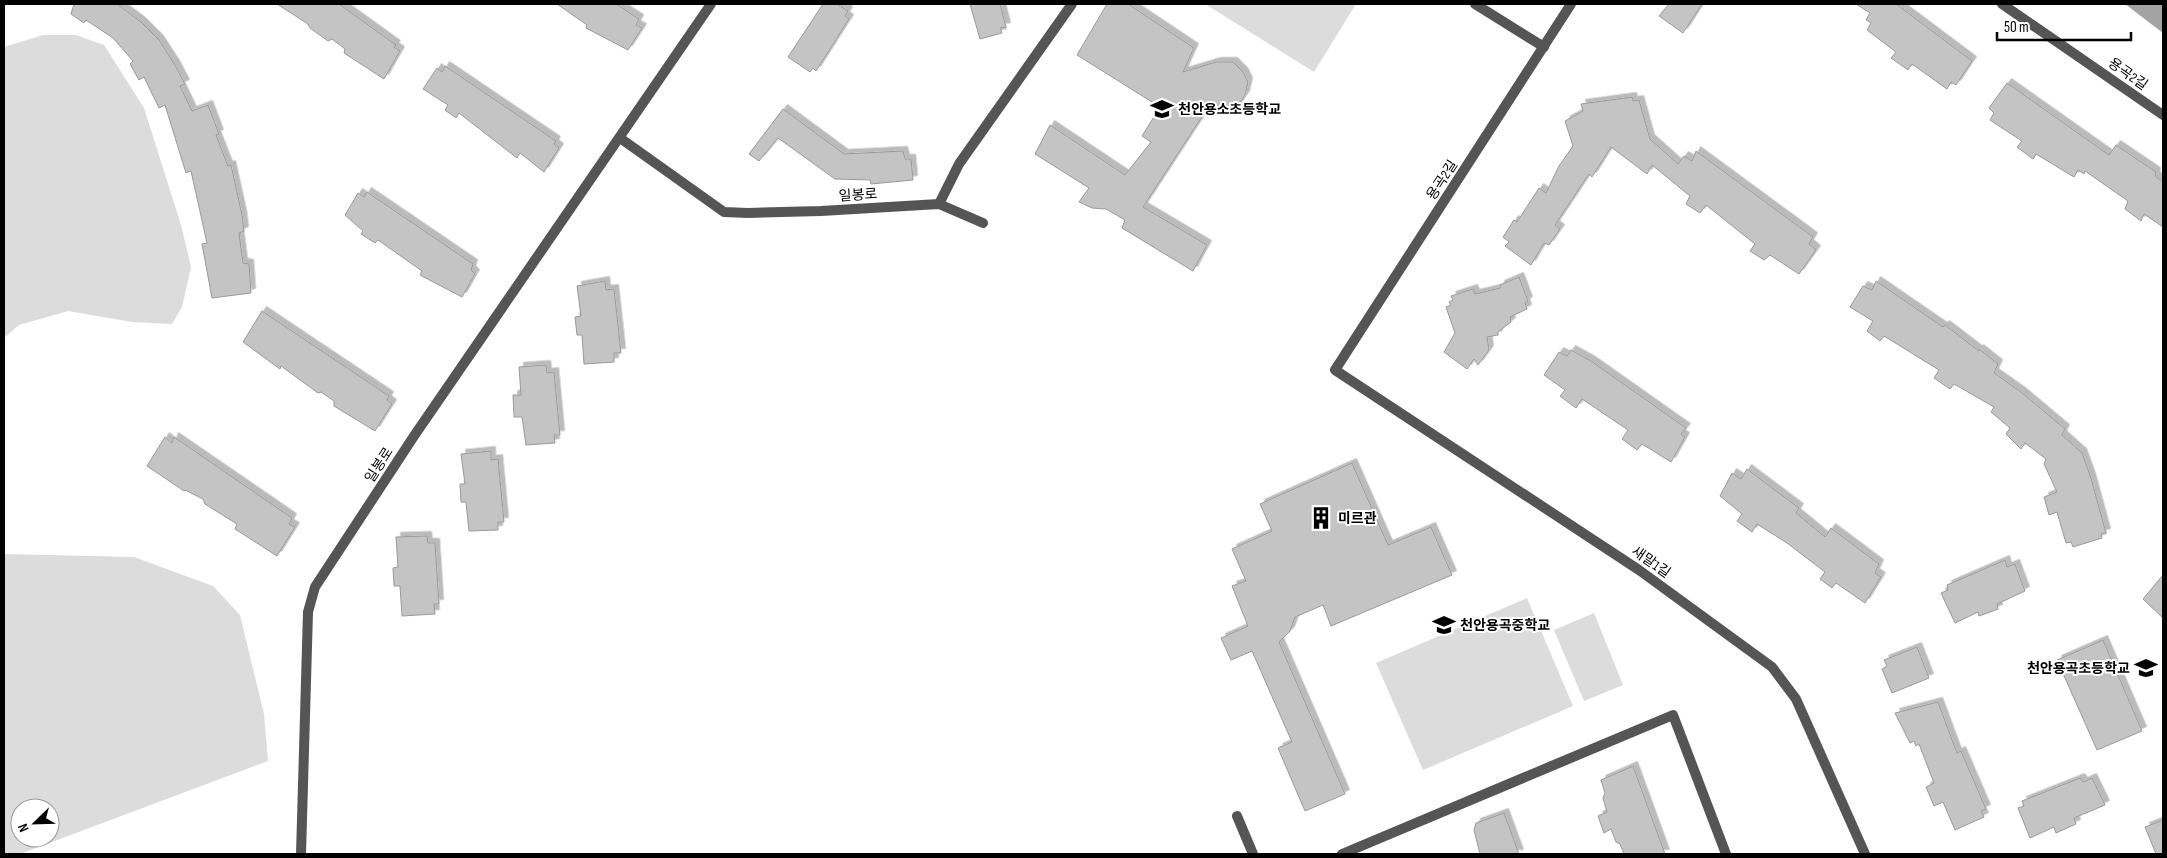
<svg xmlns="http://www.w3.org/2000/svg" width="2167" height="858" viewBox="0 0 2167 858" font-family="'Sofia Sans Condensed','Noto Sans KR',sans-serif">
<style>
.green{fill:#dcdcdc;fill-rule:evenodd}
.water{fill:#a3a3a3}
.building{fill:#c4c4c4;stroke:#999;filter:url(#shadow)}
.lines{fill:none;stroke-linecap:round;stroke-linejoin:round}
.minor{stroke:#555;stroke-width:10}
.tertiary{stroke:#555;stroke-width:10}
.labels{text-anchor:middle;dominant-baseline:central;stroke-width:4;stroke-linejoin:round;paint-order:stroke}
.street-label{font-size:14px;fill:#000;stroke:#fff}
.poi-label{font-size:14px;font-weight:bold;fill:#000;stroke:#fff;text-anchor:start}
</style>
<defs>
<filter id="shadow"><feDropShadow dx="4.5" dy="-4.5" stdDeviation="0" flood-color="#0004"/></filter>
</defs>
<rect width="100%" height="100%" fill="#fff"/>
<g class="green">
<polygon points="1205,4 1356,4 1314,72"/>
<polygon points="43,35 76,35 104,45 144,108 181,225 191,267 182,307 172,324 132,322 68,311 19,325 4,338 4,47"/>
<path d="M4,554L134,557L213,586L240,615L264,714L268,761L20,854H4ZM20,808H50V838H20Z"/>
<polygon points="1527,598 1573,706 1423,770 1376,663"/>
<polygon points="1594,613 1623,685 1584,701 1554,630"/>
</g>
<polygon class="water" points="2125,4 2163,4 2163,33"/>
<g class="building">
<polygon points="74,4 117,4 141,22 159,40 175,65 185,84 180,86 192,111 208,105 219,134 216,135 228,166 231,165 242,215 244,231 239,233 243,263 249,264 251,293 212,298 202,244 207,243 191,171 186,173 165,105 159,108 144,77 139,80 130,64 133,61 113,38 86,20 84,23 71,14"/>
<polygon points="277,4 339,4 396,45 394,47 400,51 384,79 344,53 345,49 332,39 328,41 310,28 308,24"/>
<polygon points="557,4 616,4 639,19 636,25 642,28 628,50 586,28 587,25"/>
<polygon points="823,4 837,4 848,11 845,16 849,19 816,71 813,68 810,72 788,57"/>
<polygon points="970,4 1000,4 1006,27 1000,28 1002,33 980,39"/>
<polygon points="1107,4 1128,4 1194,48 1183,72 1216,62 1233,62 1243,72 1248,82 1245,95 1237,107 1221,111 1207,109 1143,207 1207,245 1193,271 1122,228 1125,220 1106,209 1092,208 1079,202 1089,188 1035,154 1050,125 1125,175 1151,142 1142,136 1160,107 1077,55"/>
<polygon points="1669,4 1702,4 1683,33 1659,16"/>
<polygon points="1856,4 1896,4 1972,61 1956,85 1951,82 1947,89 1912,64 1908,70 1891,58 1896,52 1867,30 1871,23 1866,20 1870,13"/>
<polygon points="445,66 556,141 554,144 559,148 544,172 520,153 517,158 459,113 456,118 445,110 448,105 423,89 437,68 442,72"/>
<polygon points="2007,83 2109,155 2116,145 2156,172 2155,176 2163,182 2163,227 2144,214 2141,221 2125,209 2128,201 2085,171 2084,174 2078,170 2074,177 2036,154 2033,159 2017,147 2022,141 1990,120 1994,113 1989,108"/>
<polygon points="1632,97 1633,101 1639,100 1650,139 1678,164 1684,156 1692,161 1696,151 1813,237 1809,244 1816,250 1799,274 1770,255 1764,260 1750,251 1755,244 1706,205 1700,213 1686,204 1690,196 1652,165 1647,174 1611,147 1592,177 1589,174 1555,225 1560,229 1549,245 1544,243 1531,265 1505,246 1509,242 1503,237 1514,220 1517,222 1539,188 1546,193 1559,166 1573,146 1565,121 1583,111 1581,104"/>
<polygon points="783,109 844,154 903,151 905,159 911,159 913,180 871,184 870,180 835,179 778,138 759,161 749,154"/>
<polygon points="367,192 473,264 471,270 475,274 462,297 420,275 422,271 378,240 375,243 361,234 363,231 345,215 358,193 364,197"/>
<polygon points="1519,277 1528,301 1525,303 1527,309 1510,317 1511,322 1498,332 1498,335 1487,337 1489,350 1478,365 1474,359 1467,369 1444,352 1455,333 1446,307 1451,305 1449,302 1453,300 1451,296 1473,289 1475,294 1500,288 1500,285"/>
<polygon points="605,281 606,290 614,289 621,353 614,353 614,362 584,364 582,335 577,335 575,317 581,316 577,286"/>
<polygon points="1876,281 1943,327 1945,325 1979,351 1979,349 1998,364 1994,373 2021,392 2065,429 2062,435 2082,453 2091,478 2106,533 2101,534 2102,538 2073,547 2071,542 2066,543 2057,512 2049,515 2044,497 2057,492 2044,464 2046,459 2025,443 2021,449 2006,434 2010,428 1991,412 1994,407 1954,384 1950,389 1934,378 1939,370 1884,336 1880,341 1867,331 1873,321 1850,307 1863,286 1872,290"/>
<polygon points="262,311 389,396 387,400 392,404 375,431 334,406 334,401 321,392 318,393 281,366 280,369 243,342"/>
<polygon points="1571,350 1591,361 1686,428 1681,434 1685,437 1671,462 1642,444 1637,450 1622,439 1628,430 1582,399 1576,408 1560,396 1565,390 1544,375 1559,352 1567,356"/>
<polygon points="546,365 547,373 554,372 560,435 554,435 555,443 526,445 522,417 514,417 513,395 521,395 519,367"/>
<polygon points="165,437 172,443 174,437 292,518 289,524 295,527 277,556 235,529 237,524 205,504 203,499 185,490 184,491 147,466"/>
<polygon points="491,451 491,460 498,459 504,522 498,522 498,530 469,531 466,502 461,502 460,484 465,484 461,454"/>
<polygon points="1352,463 1388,545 1431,527 1452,575 1331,626 1323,605 1295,617 1290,631 1279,642 1345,794 1305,811 1278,748 1292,742 1252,651 1231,660 1221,638 1248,626 1232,586 1246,581 1232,549 1272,531 1260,504"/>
<polygon points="1747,469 1799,508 1796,513 1825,537 1831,528 1879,564 1875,573 1881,577 1865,603 1836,583 1832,588 1820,579 1825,572 1787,543 1757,524 1752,532 1737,521 1742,514 1720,496 1732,473 1741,479"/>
<polygon points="427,536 428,543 435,543 439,604 434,604 435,614 402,616 400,586 394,586 393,568 398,567 396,537"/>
<polygon points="2005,560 2007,567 2015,564 2025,591 1997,604 1998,609 1979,616 1978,612 1955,623 1941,593 1948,590 1947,585"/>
<polygon points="2163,575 2163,618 2143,599"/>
<polygon points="2103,640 2142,731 2097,750 2057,660"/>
<polygon points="1917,647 1929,678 1892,693 1882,669 1887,666 1884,660"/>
<polygon points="1938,702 1957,753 1961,751 1986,809 1981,811 1984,817 1955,830 1943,802 1934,806 1926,787 1934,783 1919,744 1916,746 1914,741 1910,743 1895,713"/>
<polygon points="1633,766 1665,854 1624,854 1620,844 1616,842 1611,829 1604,833 1598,816 1607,812 1603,798 1605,793 1601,780"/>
<polygon points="2080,778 2083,782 2092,778 2105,805 2074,818 2076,824 2056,833 2054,827 2030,838 2018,808 2024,806 2022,801"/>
<polygon points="1504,813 1519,854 1480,854 1474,830 1476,823"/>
<polygon points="2163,820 2163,854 2156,854 2145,827"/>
</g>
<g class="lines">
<g class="minor">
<polyline points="1475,4 1544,47"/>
<polyline points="2002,4 2163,115"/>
<polyline points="620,138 724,212 748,213 821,211 939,204 983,223"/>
<polyline points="939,204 959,164 1072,4"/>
<polyline points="1342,854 1673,715 1726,854"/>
</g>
<g class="tertiary">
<polyline points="1571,4 1335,370 1639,570 1772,667 1796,699 1865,854"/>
<polyline points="1237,816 1253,854"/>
<polyline points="301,854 308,612 315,587 414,436 711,4"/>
</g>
</g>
<defs>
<symbol id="school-bare" viewBox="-9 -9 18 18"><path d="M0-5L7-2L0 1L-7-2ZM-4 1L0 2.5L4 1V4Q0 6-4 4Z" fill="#000" stroke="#fff" stroke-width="2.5" paint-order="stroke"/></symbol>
<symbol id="building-bare" viewBox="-9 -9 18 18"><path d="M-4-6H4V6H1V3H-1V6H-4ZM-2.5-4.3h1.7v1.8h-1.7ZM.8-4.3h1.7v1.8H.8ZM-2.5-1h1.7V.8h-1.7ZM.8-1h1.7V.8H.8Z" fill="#000" stroke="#fff" stroke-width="2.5" paint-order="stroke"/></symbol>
</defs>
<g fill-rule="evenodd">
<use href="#school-bare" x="1146" y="93" width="32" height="32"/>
<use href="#building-bare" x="1305" y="502" width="32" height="32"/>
<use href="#school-bare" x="1428" y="609" width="32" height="32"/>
<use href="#school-bare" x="2130" y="652" width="32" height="32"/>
</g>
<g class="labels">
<g class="street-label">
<text transform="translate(2128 74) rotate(35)">용곡2길</text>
<text transform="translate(1442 180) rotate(-57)">용곡2길</text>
<text transform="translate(858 195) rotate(-4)">일봉로</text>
<text transform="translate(379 465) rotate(-57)">일봉로</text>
<text transform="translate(1651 562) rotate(35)">새말1길</text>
</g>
<g class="poi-label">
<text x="1178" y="109">천안용소초등학교</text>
<text x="1338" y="518">미르관</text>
<text x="1460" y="625">천안용곡중학교</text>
<text x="2130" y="668" text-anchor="end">천안용곡초등학교</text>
</g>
</g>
<rect width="2167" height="858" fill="none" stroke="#000000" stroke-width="10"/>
<g transform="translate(35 823) rotate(247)"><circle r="24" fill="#ffffff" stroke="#999999"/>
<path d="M0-4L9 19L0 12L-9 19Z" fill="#000000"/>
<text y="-8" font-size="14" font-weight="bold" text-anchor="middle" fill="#000000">N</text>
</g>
<path d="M1997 32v8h134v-8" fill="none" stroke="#000000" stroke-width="2.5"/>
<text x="2004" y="32" font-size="15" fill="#000000" stroke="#ffffff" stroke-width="4" paint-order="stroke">50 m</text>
</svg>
